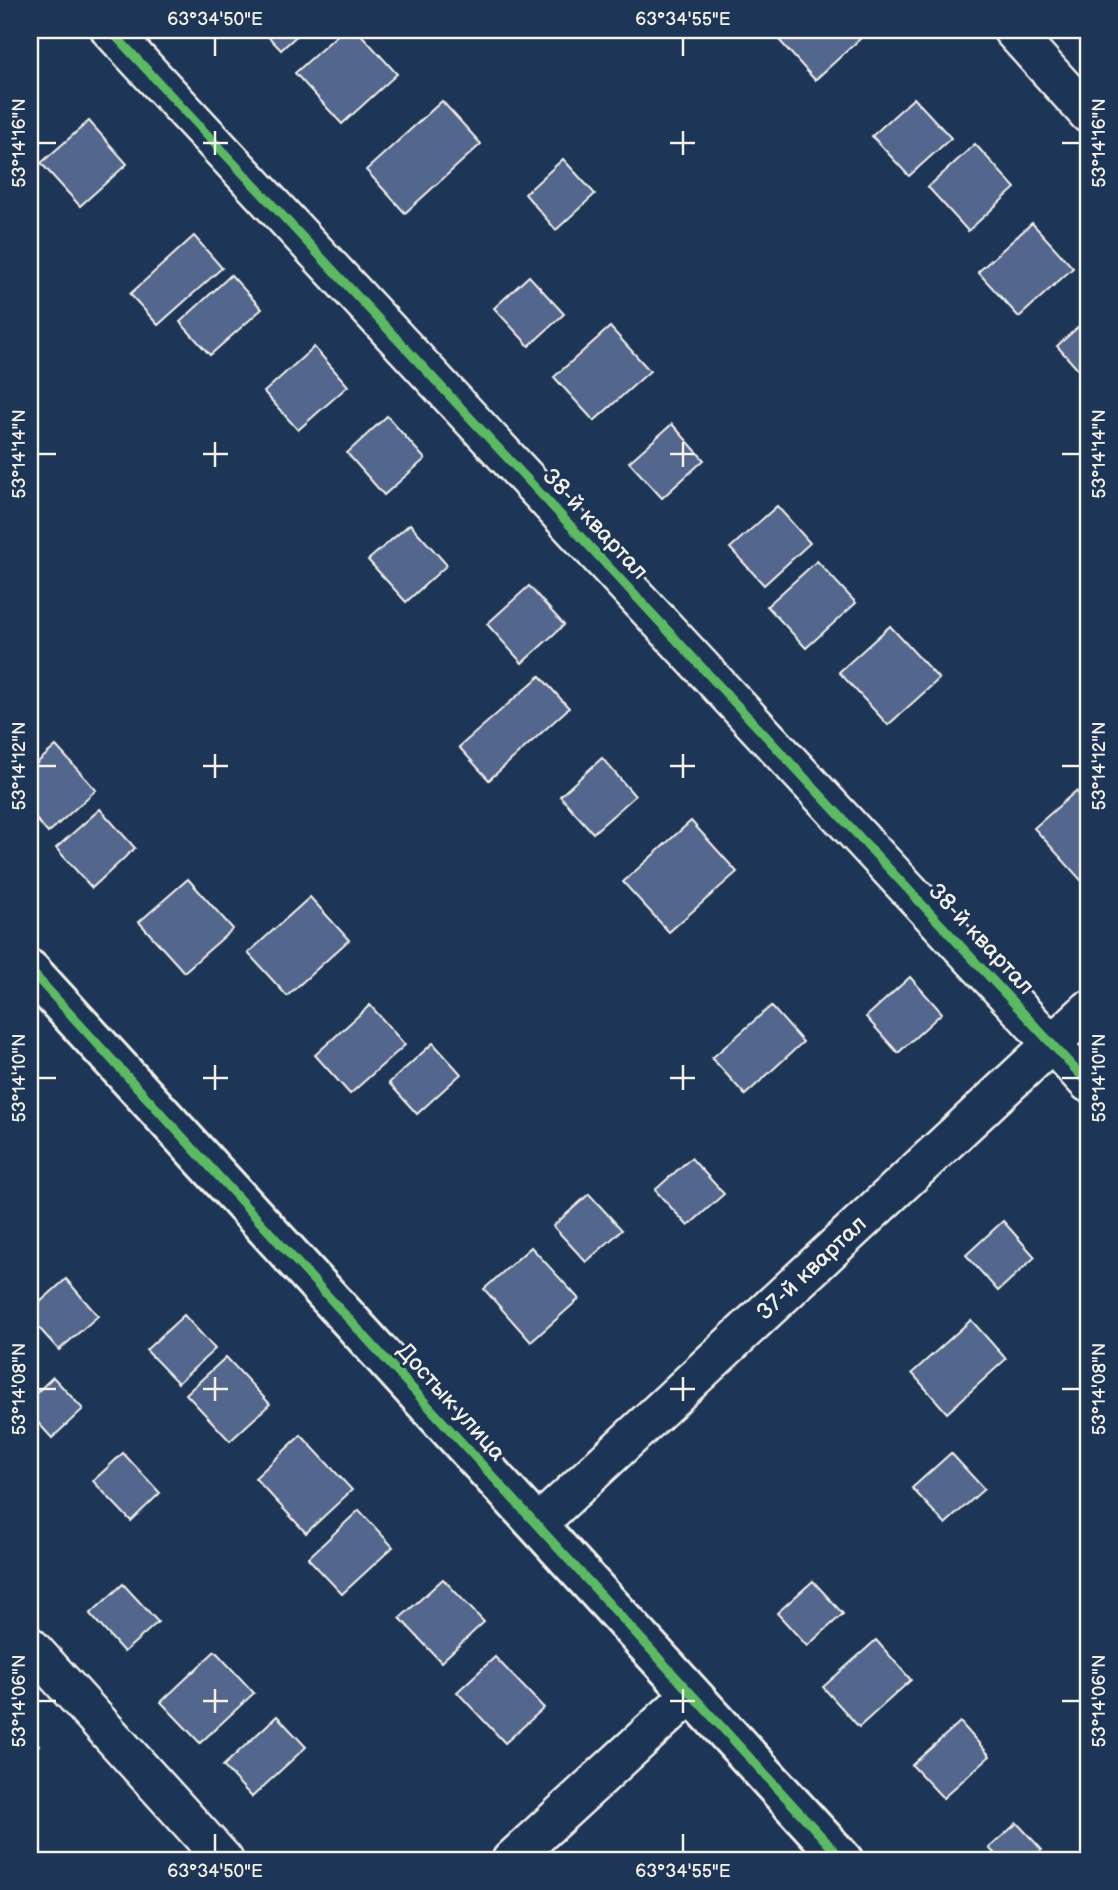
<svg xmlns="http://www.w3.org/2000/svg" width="1118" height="1890" viewBox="0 0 1118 1890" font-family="'Balsamiq Sans',sans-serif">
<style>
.building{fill:#52668d;stroke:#f4f1e8;stroke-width:2}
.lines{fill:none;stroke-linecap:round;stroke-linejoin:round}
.street-casing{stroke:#f4f1e8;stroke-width:42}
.secondary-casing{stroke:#f4f1e8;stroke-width:44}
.street{stroke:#1d3557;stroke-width:37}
.secondary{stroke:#1d3557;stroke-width:38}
.cycleway-casing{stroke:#1d3557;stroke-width:13}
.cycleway{stroke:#5cba63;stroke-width:9}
.ticks{fill:none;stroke:#f4f1e8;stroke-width:2.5}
.labels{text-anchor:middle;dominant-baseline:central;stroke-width:6;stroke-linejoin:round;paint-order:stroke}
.street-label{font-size:23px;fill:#f4f1e8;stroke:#1d3557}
.neatline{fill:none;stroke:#f4f1e8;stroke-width:2.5}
.ticks-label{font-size:18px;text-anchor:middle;fill:#f4f1e8}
</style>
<rect width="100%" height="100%" fill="#1d3557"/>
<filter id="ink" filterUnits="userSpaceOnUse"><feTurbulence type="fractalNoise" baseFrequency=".0143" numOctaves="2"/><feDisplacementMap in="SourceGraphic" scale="14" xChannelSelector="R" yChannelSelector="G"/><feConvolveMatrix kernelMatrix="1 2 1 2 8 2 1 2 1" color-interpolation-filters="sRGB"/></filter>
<g filter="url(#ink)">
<g class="building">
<polygon points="262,30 303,30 281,50"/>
<polygon points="343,30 357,30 397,74 342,124 295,73"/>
<polygon points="792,30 853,30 861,38 815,80 780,41"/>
<polygon points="914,98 951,138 909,176 872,136"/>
<polygon points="442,101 481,144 405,213 366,170"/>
<polygon points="89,121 127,164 80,206 41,163"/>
<polygon points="975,144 1015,188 968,231 928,187"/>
<polygon points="563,159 595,194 556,230 525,194"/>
<polygon points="1032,223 1073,268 1019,317 978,272"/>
<polygon points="194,236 222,268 158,325 130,294"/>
<polygon points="231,275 262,309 210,355 180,322"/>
<polygon points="529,276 564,314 529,346 494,308"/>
<polygon points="1088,318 1088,381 1057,346"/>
<polygon points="610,327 650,371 594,421 554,377"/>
<polygon points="314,347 348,386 298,430 264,392"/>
<polygon points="387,416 425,459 384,495 347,453"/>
<polygon points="672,424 704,460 662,498 629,462"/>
<polygon points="777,506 810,543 764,585 730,548"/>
<polygon points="410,524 447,565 406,602 368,560"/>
<polygon points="817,561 856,603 806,648 767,606"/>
<polygon points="529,586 564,625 522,663 487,624"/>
<polygon points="890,626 939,679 888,725 839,672"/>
<polygon points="540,676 569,708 489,780 459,747"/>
<polygon points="56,746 96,790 48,833 30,812 30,769"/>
<polygon points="602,758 635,796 593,833 560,796"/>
<polygon points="1076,791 1088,805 1088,888 1034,828"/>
<polygon points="100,809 135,848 92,888 56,848"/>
<polygon points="691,821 737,872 669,932 623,882"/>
<polygon points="188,879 233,929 184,972 139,922"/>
<polygon points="310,897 349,940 287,996 248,953"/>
<polygon points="910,977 942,1013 898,1053 866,1017"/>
<polygon points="370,1005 405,1045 350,1094 315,1055"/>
<polygon points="771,1006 803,1042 745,1095 712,1058"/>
<polygon points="433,1043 461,1074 417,1114 389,1083"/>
<polygon points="691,1158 724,1194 688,1226 655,1190"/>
<polygon points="589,1194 622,1230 586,1262 553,1226"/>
<polygon points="1003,1221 1035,1257 998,1291 966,1255"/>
<polygon points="531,1247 579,1299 531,1342 484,1289"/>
<polygon points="66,1279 98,1316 59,1350 30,1318 30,1311"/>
<polygon points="184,1315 215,1349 178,1383 146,1350"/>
<polygon points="971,1320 1006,1359 947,1413 912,1373"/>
<polygon points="226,1357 270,1404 230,1441 186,1394"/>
<polygon points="53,1377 83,1409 52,1438 30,1414 30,1399"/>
<polygon points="301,1435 352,1490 306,1533 255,1478"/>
<polygon points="123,1453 160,1493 131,1521 93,1481"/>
<polygon points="951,1453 984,1489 945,1524 912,1488"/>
<polygon points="359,1510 393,1547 342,1594 308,1558"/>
<polygon points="443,1579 484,1622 441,1662 400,1618"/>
<polygon points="813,1581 843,1614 807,1646 777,1613"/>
<polygon points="123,1584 158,1622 124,1652 90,1614"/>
<polygon points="876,1640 911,1680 859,1727 823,1687"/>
<polygon points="215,1651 254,1693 200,1743 161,1702"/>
<polygon points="495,1657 544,1708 505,1743 457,1692"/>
<polygon points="277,1716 306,1747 252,1797 223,1766"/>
<polygon points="960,1722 990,1756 943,1798 912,1765"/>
<polygon points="30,1735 39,1745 30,1753"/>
<polygon points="1017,1823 1042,1850 1030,1860 1001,1860 989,1848"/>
</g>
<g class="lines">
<defs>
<g id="street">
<polyline points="110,30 1088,1083"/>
<polyline points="1012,30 1088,114"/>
<path id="s1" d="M537,1525L1088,1010"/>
<polyline points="30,1646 224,1860"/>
<polyline points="511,1860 691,1694"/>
</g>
<polyline id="secondary" points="30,970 843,1860"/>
</defs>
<use href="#street" class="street-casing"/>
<use href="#secondary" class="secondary-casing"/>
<use href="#street" class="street"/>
<use href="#secondary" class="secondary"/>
<defs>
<g id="cycleway">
<polyline points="110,30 1088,1083"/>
<polyline points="30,970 843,1860"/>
</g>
</defs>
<use href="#cycleway" class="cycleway-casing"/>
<use href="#cycleway" class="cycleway"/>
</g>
</g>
<path class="ticks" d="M215,38V56M683,38V56M215,131V155M683,131V155M38,143H56M203,143H228M670,143H695M1062,143H1080M215,442V467M683,442V467M38,454H56M203,454H228M670,454H695M1062,454H1080M215,754V778M683,754V778M38,766H56M203,766H228M670,766H695M1062,766H1080M215,1065V1090M683,1065V1090M38,1078H56M203,1078H228M670,1078H695M1062,1078H1080M215,1377V1401M683,1377V1401M38,1389H56M203,1389H228M670,1389H695M1062,1389H1080M215,1689V1713M683,1689V1713M38,1701H56M203,1701H228M670,1701H695M1062,1701H1080M215,1834V1852M683,1834V1852"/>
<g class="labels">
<g class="street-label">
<text transform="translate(595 524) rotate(47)">38-й квартал</text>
<text transform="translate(981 939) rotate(47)">38-й квартал</text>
<text stroke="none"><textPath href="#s1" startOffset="376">37-й квартал</textPath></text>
<text transform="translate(451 1402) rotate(48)">Достык улица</text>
</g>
</g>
<rect width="1118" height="1890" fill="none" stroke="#1d3557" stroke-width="77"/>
<rect x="38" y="38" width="1042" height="1814" class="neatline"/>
<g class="ticks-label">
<text x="215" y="25">63°34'50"E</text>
<text x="683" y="25">63°34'55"E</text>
<text transform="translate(19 143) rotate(-90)" y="6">53°14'16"N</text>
<text transform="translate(1099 143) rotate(-90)" y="6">53°14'16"N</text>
<text transform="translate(19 454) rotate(-90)" y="6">53°14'14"N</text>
<text transform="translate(1099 454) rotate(-90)" y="6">53°14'14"N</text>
<text transform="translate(19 766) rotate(-90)" y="6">53°14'12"N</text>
<text transform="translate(1099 766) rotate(-90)" y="6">53°14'12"N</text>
<text transform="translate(19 1078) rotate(-90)" y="6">53°14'10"N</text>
<text transform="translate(1099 1078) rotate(-90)" y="6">53°14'10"N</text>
<text transform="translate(19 1389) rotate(-90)" y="6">53°14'08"N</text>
<text transform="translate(1099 1389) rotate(-90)" y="6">53°14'08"N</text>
<text transform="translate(19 1701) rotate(-90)" y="6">53°14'06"N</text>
<text transform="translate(1099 1701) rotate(-90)" y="6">53°14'06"N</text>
<text x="215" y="1877">63°34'50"E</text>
<text x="683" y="1877">63°34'55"E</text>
</g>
</svg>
